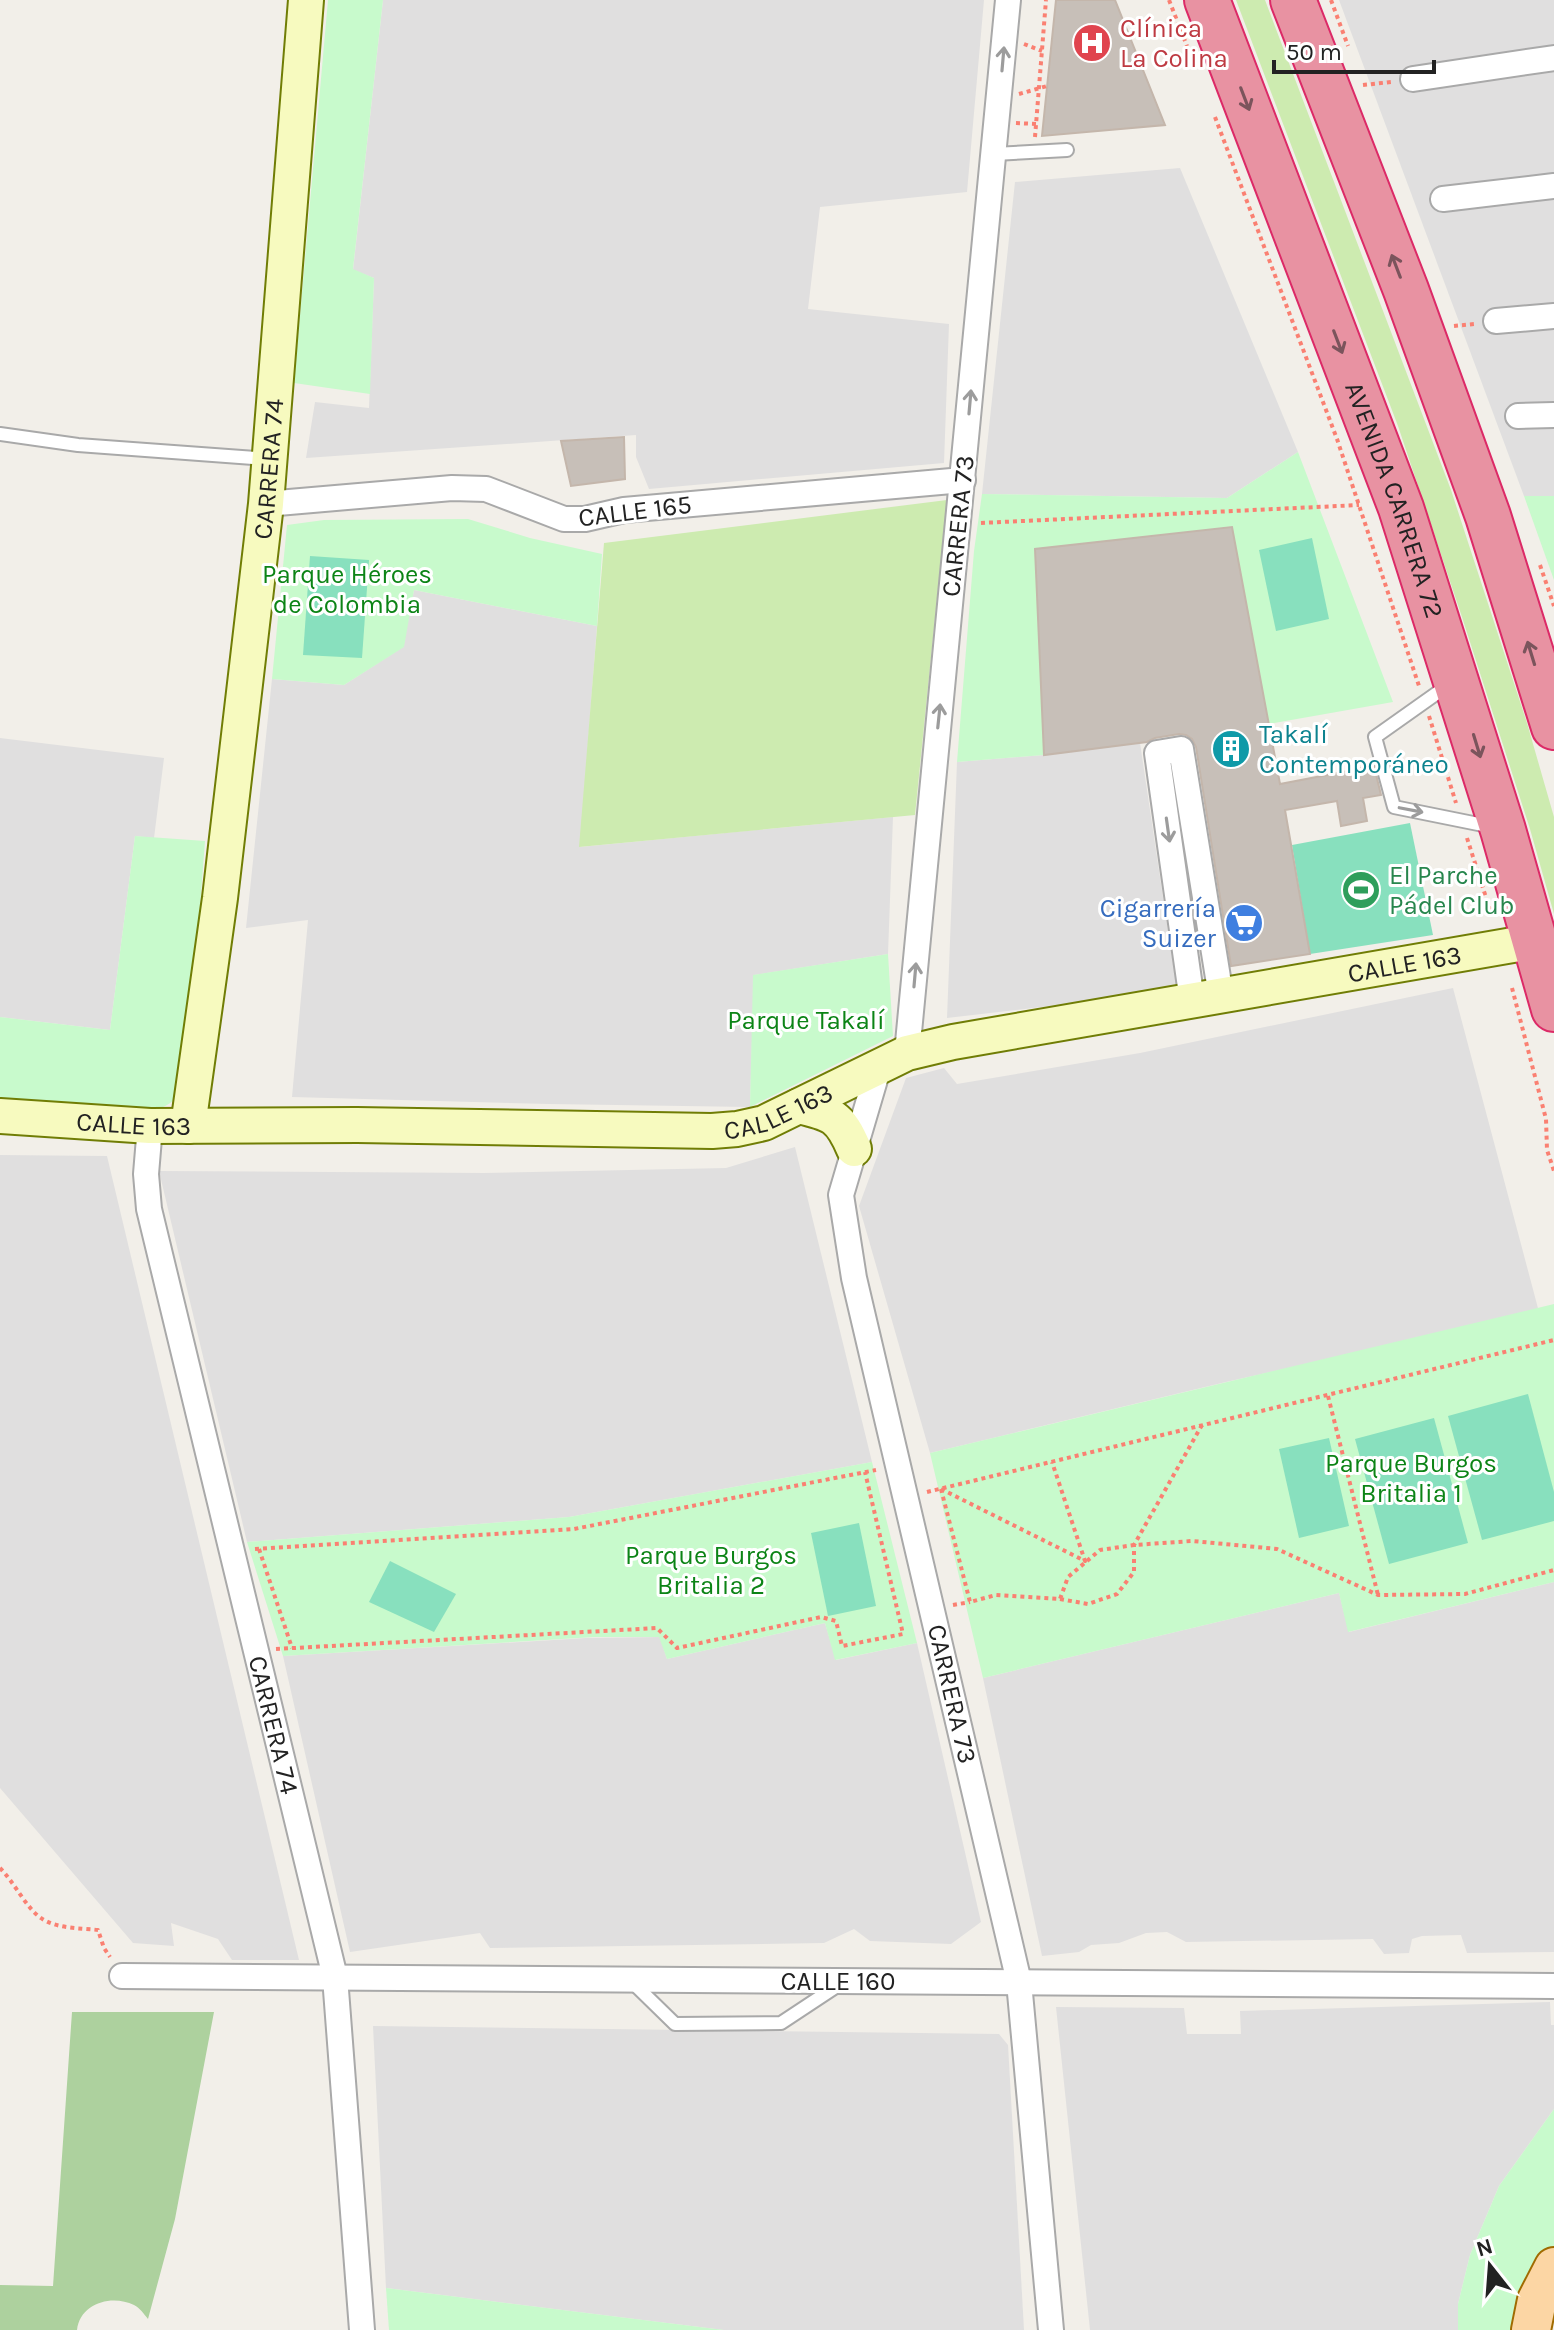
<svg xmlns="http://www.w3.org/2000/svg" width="1554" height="2330" viewBox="0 0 1554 2330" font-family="Karla,sans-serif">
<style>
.residential{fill:#e0dfdf}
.grass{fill:#cdebb0}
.forest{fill:#add19e}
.park{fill:#c8facc}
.pitch{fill:#88e0be}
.building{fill:#c7bfb8;stroke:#c4b6ab;stroke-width:2}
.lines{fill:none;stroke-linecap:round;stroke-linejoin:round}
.lane-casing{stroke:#a9a9a9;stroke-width:16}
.street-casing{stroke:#a9a9a9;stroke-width:28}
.secondary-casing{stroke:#707d05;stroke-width:38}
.primary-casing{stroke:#a06b00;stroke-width:42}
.highway-casing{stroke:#dc2a67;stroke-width:48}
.path{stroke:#fa8072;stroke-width:4;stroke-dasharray:4 4;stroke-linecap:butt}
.lane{stroke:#fff;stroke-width:12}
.street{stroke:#fff;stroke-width:24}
.secondary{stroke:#f7fabf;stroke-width:34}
.primary{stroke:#fcd6a4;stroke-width:38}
.highway{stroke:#e892a2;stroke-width:44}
.oneway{stroke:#9c9c9c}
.oneway2{stroke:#7b545c}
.labels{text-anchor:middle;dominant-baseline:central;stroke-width:6;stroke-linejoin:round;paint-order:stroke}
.health-label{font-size:26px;fill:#be3a42;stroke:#fff;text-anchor:start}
.street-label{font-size:26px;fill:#222;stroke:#fff}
.park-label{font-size:26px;fill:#0c8416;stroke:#fff}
.culture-label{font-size:26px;fill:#0d838f;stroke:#fff;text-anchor:start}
.leisure-label{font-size:26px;fill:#27864d;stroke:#fff;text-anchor:start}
.shop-label{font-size:26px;fill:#366cbe;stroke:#fff;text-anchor:end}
</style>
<rect width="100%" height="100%" fill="#f2efe9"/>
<g class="residential">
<polygon points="383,0 984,0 967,192 820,207 808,309 949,324 944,463 649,489 636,457 636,435 306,458 315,402 369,408 374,278 353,270"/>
<polygon points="1339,0 1554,0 1554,496 1524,496"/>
<polygon points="1180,168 1298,452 1227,498 982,494 1015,182"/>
<polygon points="414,590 597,626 580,847 893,817 888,954 754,975 750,1107 549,1104 292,1097 308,920 246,928 272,679 344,685 403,647"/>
<polygon points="0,738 164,758 154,838 135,836 110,1030 0,1017"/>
<polygon points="1140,743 1177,991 947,1018 957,762 1044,755"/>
<polygon points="1453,988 1539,1312 1226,1382 930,1453 859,1206 906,1078 944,1068 957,1084 1140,1053"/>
<polygon points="795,1147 872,1462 569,1517 247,1542 159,1171 484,1173 726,1168"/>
<polygon points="0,1155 107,1156 299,1960 232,1960 218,1939 171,1923 174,1946 133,1943 0,1788"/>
<polygon points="1554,1582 1554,1952 1467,1953 1461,1935 1422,1936 1412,1939 1409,1953 1384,1954 1373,1939 1186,1942 1167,1932 1146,1933 1119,1943 1091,1945 1079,1952 1042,1956 983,1678 1339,1593 1349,1632"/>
<polygon points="825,1623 836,1660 917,1643 981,1922 951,1944 870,1941 854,1929 824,1943 490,1948 480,1933 350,1952 283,1656 586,1638 660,1637 667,1659"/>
<polygon points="1550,2002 1551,2025 1554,2025 1554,2109 1499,2186 1470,2255 1458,2304 1458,2330 1090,2330 1056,2007 1184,2008 1187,2034 1241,2034 1240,2011"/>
<polygon points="373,2026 999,2034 1008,2045 1024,2330 724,2330 386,2288"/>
</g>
<g class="grass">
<polygon points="1236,0 1265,0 1451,490 1527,723 1554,817 1554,914 1530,829 1462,617 1398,426"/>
<polygon points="947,500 915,815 579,847 604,543"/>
</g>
<path class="forest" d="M72,2012H214L175,2219L148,2319C144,2314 140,2308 134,2305C112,2294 80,2303 77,2330H0V2285L53,2286Z"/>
<g class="park">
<polygon points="328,0 383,0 353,269 374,278 370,394 294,383"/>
<polygon points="1298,452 1393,702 1268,724 1035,549 1044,755 957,762 974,551 982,494 1227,498"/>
<polygon points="1524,496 1554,496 1554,580"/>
<polygon points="468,519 530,538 602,554 597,626 414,590 404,647 344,685 272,679 287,525 324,520"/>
<path d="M135,836L205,841L187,1077C175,1101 173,1107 145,1111L0,1104V1017L110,1030Z"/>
<polygon points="888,954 893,1036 750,1107 753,975"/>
<polygon points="1554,1304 1554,1582 1348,1632 1339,1593 983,1678 930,1453"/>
<polygon points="872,1462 917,1643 835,1660 825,1623 667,1659 659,1637 595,1637 283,1656 247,1542 569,1517"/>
<polygon points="1554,2109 1554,2249 1519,2330 1458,2330 1458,2304 1470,2255 1499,2186"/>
<polygon points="386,2288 724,2330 389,2330"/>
</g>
<g class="pitch">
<polygon points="1312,538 1329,619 1276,631 1259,550"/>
<polygon points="310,556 369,560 362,658 303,655"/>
<polygon points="1410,823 1433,935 1310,954 1292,845"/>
<polygon points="1528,1394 1554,1492 1554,1521 1482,1540 1448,1416"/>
<polygon points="1434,1418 1468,1543 1389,1564 1355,1439"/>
<polygon points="1329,1438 1349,1526 1299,1538 1279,1449"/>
<polygon points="859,1523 876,1606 828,1616 811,1533"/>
<polygon points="390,1561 456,1594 434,1632 369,1602"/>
</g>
<g class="building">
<polygon points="1056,0 1115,0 1165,125 1042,136"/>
<polygon points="624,437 625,479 571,486 561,441"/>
<polygon points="1232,527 1280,784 1374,766 1381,795 1363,798 1367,821 1341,826 1337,801 1285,810 1310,954 1231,966 1196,747 1192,739 1186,735 1179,734 1155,738 1147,742 1044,755 1035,549"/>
</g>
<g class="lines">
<defs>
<g id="lane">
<polyline points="994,154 1067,150"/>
<polyline points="0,434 78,445 268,459"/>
<polyline points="1447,686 1375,737 1394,807 1493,827"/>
<polyline points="631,1981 675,2024 781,2023 837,1986"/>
</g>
<g id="street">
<polyline points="1413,79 1554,58"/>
<polyline points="1443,199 1554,186"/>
<polyline points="1496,321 1554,316"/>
<polyline points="1518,416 1554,415"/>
<polyline points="266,504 452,488 486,489 564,519 585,519 624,510 963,480"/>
<polyline points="1192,1001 1157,753 1181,749 1221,996"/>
<polyline points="907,1053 1008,0"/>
<polyline points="879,1066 841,1195 854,1278 1019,1982 1051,2330"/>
<path id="s1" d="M150,1126L146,1174L149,1209L335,1977L362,2330"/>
<polyline points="122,1976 1554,1986"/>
</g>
<g id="secondary">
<path d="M799,1106C832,1114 840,1116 854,1149"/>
<path id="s2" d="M0,1116L150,1126L357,1125L712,1131L737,1129L764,1123L907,1053L953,1042L1536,941"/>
<path id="s3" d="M188,1126L220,898L266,504L306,0"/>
</g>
<polyline id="primary" points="1531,2330 1537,2300 1554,2267"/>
<g id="highway">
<path id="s4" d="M1207,0L1401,508L1503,830L1554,1009"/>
<polyline points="1293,0 1406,290 1488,516 1554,727"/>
</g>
</defs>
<use href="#lane" class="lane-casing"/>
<use href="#street" class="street-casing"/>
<use href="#secondary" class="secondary-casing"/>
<use href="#primary" class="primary-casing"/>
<use href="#highway" class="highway-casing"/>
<g class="path">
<polyline points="1169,0 1187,46"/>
<polyline points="1331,0 1348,46"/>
<polyline points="1024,44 1042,51"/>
<polyline points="1363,85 1391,82"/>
<polyline points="1019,94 1047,86"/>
<polyline points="1215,117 1337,439 1420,689"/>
<polyline points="1016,123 1036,124"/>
<polyline points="1035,137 1046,0"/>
<polyline points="1454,326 1474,324"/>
<polyline points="981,523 1359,505"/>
<polyline points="1540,565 1554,606"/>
<polyline points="1429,716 1456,803"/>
<polyline points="1467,838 1490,910"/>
<polyline points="1512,988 1546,1119 1547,1150 1554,1171"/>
<polyline points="1328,1396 1378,1595"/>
<polyline points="941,1489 970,1602 996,1595 1060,1599 1068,1577 1100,1550 1134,1545 1192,1541 1277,1549 1378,1595 1465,1594 1554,1570"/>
<polyline points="941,1489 1085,1561 1052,1462"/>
<polyline points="927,1492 1554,1340"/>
<polyline points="255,1549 574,1529 876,1470"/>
<polyline points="259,1549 292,1648"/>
<polyline points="1060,1599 1088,1604 1117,1594 1134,1572 1134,1545 1202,1425"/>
<polyline points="953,1605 970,1602"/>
<polyline points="276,1649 657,1628 677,1648 821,1617 836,1621 842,1646 903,1634 865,1472"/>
<path d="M0,1868C14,1882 27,1909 41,1918C56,1929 81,1928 98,1930L104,1948L110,1957"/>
</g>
<use href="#lane" class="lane"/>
<use href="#street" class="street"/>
<use href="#secondary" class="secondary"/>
<use href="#primary" class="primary"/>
<use href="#highway" class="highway"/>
</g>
<defs><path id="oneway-shaft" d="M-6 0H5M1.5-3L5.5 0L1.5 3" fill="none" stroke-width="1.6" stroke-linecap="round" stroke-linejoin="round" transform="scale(2)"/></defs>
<g class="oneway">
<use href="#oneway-shaft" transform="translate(1003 59) rotate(-85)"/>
<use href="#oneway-shaft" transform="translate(970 402) rotate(-85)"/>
<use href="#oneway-shaft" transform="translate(939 716) rotate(-84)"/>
<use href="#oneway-shaft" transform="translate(1411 810) rotate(11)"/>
<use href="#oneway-shaft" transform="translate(1168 830) rotate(82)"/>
<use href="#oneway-shaft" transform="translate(915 975) rotate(-85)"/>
</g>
<g class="oneway2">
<use href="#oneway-shaft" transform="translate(1245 99) rotate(69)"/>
<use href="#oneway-shaft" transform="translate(1396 266) rotate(-111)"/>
<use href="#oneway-shaft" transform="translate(1338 342) rotate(69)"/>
<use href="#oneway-shaft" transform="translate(1531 653) rotate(-107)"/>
<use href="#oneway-shaft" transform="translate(1477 746) rotate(73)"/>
</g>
<defs>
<symbol id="hospital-disc" viewBox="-11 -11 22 22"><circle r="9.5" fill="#e0444e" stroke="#fff"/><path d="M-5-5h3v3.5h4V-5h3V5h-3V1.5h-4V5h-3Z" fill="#fff"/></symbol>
<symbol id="building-disc" viewBox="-11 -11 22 22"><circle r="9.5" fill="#0f9aa8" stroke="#fff"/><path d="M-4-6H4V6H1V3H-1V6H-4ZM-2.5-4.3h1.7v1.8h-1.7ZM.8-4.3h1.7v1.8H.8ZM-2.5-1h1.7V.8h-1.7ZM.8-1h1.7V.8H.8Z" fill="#fff"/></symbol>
<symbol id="stadium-disc" viewBox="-11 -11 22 22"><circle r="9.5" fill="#2e9e5b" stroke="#fff"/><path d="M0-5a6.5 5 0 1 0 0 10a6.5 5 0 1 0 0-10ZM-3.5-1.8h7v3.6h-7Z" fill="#fff"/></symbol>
<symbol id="supermarket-disc" viewBox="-11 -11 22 22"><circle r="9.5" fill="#3f7fe0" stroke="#fff"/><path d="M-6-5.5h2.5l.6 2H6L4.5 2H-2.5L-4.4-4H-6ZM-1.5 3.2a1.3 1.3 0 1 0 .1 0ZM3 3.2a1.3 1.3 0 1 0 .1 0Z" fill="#fff"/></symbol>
</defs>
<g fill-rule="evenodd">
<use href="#hospital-disc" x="1070" y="21" width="44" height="44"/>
<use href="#building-disc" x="1209" y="727" width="44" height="44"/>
<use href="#stadium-disc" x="1339" y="868" width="44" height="44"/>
<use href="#supermarket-disc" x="1222" y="901" width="44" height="44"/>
</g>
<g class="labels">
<g class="health-label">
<text x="1120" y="28">Clínica<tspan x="1120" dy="30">La Colina</tspan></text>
</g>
<g class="street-label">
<text stroke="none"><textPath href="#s3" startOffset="662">CARRERA 74</textPath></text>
<text stroke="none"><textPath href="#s4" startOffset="534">AVENIDA CARRERA 72</textPath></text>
<text transform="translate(635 511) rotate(-7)">CALLE 165</text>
<text transform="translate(958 526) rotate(-84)">CARRERA 73</text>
<text stroke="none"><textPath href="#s2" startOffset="1430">CALLE 163</textPath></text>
<text stroke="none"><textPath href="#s2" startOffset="782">CALLE 163</textPath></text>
<text stroke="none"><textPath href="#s2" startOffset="134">CALLE 163</textPath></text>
<text transform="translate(952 1694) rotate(77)">CARRERA 73</text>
<text stroke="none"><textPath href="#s1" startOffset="614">CARRERA 74</textPath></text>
<text x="838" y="1981">CALLE 160</text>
</g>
<g class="park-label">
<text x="347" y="574">Parque Héroes<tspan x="347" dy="30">de Colombia</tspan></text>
<text x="806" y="1020">Parque Takalí</text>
<text x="1411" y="1463">Parque Burgos<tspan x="1411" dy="30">Britalia 1</tspan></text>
<text x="711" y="1555">Parque Burgos<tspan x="711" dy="30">Britalia 2</tspan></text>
</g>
<g class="culture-label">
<text x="1259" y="734">Takalí<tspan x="1259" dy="30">Contemporáneo</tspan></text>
</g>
<g class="leisure-label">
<text x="1389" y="875">El Parche<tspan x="1389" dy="30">Pádel Club</tspan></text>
</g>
<g class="shop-label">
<text x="1216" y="908">Cigarrería<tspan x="1216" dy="30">Suizer</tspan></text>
</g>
</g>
<g transform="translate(1490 2266) rotate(343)" stroke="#ffffff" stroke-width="6" paint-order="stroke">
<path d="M0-6L14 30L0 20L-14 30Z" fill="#222222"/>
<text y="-12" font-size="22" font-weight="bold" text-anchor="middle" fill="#222222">N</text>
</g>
<path d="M1274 60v12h160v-12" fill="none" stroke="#222222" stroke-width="4"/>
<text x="1286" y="60" font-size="24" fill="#222222" stroke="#ffffff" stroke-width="6" paint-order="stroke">50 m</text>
</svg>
